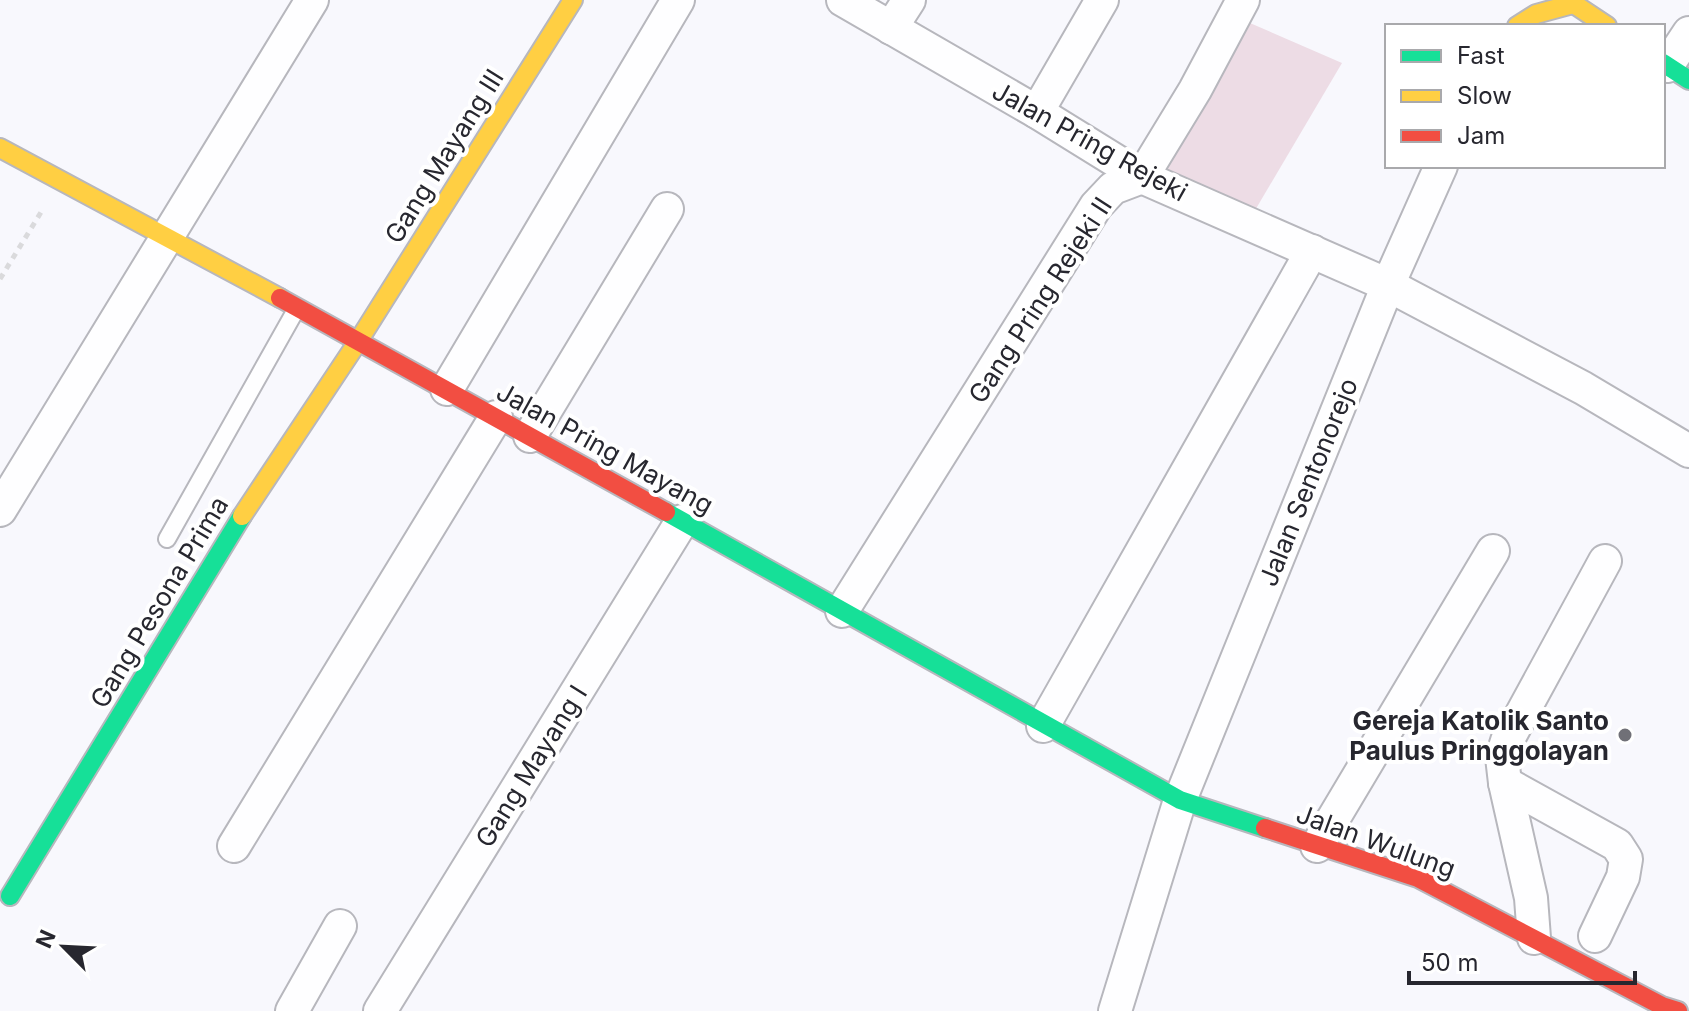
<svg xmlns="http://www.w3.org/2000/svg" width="1689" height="1011" viewBox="0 0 1689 1011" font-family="Inter,sans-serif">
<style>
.green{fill:#eddce5}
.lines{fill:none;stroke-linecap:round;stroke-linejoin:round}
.lane-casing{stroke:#b7b7bd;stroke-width:20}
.street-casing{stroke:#b7b7bd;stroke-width:36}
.fast-casing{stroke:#b7b7bd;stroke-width:22}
.slow-casing{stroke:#b7b7bd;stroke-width:22}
.jam-casing{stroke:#b7b7bd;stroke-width:22}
.path{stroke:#dadadc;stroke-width:5;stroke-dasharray:6 6;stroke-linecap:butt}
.lane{stroke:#fefeff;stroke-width:16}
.street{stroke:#fefeff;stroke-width:32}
.fast{stroke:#16e098;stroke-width:18}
.slow{stroke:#ffcf43;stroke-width:18}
.jam{stroke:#f24e42;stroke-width:18}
.poi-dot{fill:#707077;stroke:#fff;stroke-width:3}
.labels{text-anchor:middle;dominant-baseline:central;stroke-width:8;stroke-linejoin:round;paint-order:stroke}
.street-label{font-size:26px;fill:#27272f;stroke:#fff}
.poi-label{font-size:26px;font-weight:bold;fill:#27272f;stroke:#fff;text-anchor:end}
</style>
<rect width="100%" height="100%" fill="#f8f8fd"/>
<polygon class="green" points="1236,17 1342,63 1254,212 1169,172 1165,156"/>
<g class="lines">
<defs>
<polyline id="lane" points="167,539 297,308"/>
<g id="street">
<polyline points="843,0 1037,112 1142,177 1388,285 1583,388 1689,451"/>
<polyline points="891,28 909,0"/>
<polyline points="1667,66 1689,33"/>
<polyline points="1037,112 1102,0"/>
<polyline points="447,389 678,0"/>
<polyline points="530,436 667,209"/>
<polyline points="0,510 312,0"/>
<polyline points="842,611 1096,206 1113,188 1142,177 1195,90 1243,0"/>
<polyline points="1043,726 1312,251"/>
<polyline points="1505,783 1617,845 1626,859 1623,877 1595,936"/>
<polyline points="234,846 496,417"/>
<polyline points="1317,846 1493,551"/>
<polyline points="1534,938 1531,898 1505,783 1502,757 1507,741 1605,561"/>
<polyline points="292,1011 340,926"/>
<polyline points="380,1011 682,521"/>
<polyline points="1115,1011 1180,800 1388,285 1441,166"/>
</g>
<g id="fast">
<polyline points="1663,63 1689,80"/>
<polyline points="666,512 1180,800 1265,828"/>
<polyline points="10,896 242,516"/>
</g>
<g id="slow">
<polyline points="1568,0 1607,26"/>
<polyline points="1517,26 1536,14 1573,4"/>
<polyline points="0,148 280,298"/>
<polyline points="242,516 359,340 573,0"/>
</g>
<g id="jam">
<polyline points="280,298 666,512"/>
<polyline points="1265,828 1418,878 1662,1006 1678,1011"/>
</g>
</defs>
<use href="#lane" class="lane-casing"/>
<use href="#street" class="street-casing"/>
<use href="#fast" class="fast-casing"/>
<use href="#slow" class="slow-casing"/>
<use href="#jam" class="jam-casing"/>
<polyline class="path" points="0,279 43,209"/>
<use href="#lane" class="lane"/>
<use href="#street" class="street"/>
<use href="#fast" class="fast"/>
<use href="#slow" class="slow"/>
<use href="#jam" class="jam"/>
</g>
<circle class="poi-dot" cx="1625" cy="735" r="8"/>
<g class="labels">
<g class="street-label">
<text transform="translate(1090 141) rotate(29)">Jalan Pring Rejeki</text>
<text transform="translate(444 156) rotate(-58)">Gang Mayang III</text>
<text transform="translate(1040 300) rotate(-57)">Gang Pring Rejeki II</text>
<text transform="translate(605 448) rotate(29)">Jalan Pring Mayang</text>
<text transform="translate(1308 482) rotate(-68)">Jalan Sentonorejo</text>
<text transform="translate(159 602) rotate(-59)">Gang Pesona Prima</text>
<text transform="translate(531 766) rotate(-58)">Gang Mayang I</text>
<text transform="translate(1376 841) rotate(20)">Jalan Wulung</text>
</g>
<g class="poi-label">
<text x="1609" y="720">Gereja Katolik Santo<tspan x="1609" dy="30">Paulus Pringgolayan</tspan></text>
</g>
</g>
<rect x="1385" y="24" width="280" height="144" fill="#ffffff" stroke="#a9a9ac" stroke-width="2"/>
<rect x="1401" y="50" width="40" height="12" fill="#16e098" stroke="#a9a9ac" stroke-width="2"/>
<text x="1457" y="64" font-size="24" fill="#27272f">Fast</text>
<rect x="1401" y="90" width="40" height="12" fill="#ffcf43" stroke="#a9a9ac" stroke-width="2"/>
<text x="1457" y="104" font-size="24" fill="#27272f">Slow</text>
<rect x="1401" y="130" width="40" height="12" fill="#f24e42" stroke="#a9a9ac" stroke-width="2"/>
<text x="1457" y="144" font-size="24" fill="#27272f">Jam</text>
<g transform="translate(64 947) rotate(294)" stroke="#ffffff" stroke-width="6" paint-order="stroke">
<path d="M0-6L14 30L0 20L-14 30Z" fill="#27272f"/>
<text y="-12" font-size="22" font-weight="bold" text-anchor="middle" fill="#27272f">N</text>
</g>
<path d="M1409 971v12h226v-12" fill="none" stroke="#27272f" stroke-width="4"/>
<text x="1421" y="971" font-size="24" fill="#27272f" stroke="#ffffff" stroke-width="6" paint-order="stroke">50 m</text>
</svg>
